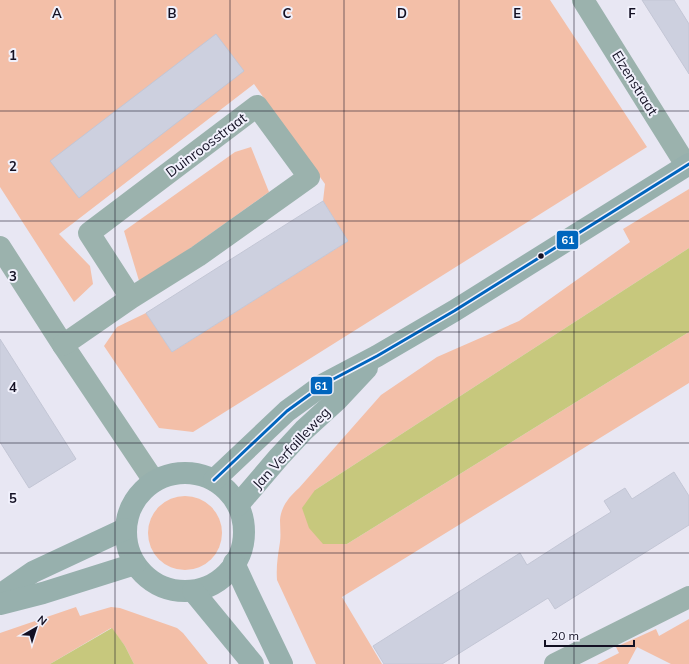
<svg xmlns="http://www.w3.org/2000/svg" width="689" height="664" viewBox="0 0 689 664" font-family="Mulish,sans-serif">
<style>
.green{fill:#f3bfa8}
.water{fill:#c7c87d}
.building{fill:#cdd0df;stroke:#c3c6d5}
.lines{fill:none;stroke-linecap:round;stroke-linejoin:round}
.street{stroke:#9bb2ad;stroke-width:22}
.secondary{stroke:#97b0ad;stroke-width:22}
.bus-1-casing{stroke:#f1f1fc;stroke-width:6}
.bus-1{stroke:#0065bd;stroke-width:3}
.grid{fill:none;stroke:#131023;stroke-width:1;stroke-opacity:0.55}
.bus-dot{fill:#131023;stroke:#f1f1fc;stroke-width:1.5}
.labels{text-anchor:middle;dominant-baseline:central;stroke-width:4;stroke-linejoin:round;paint-order:stroke}
.street-label{font-size:14px;fill:#131023;stroke:#f1f1fc}
.grid-label{font-size:13px;text-anchor:middle;font-weight:bold;fill:#131023;stroke:#f1f1fc;stroke-width:4;stroke-linejoin:round;paint-order:stroke}
.line-badge{stroke:#f1f1fc;stroke-width:1.5}
.badge-label{font-size:11px;text-anchor:middle;font-weight:bold;fill:#fff}
</style>
<rect width="100%" height="100%" fill="#e8e7f3"/>
<g class="green">
<polygon points="0,0 550,0 647,147 193,432 159,428 104,346 117,327 146,313 172,352 348,241 323,201 325,184 254,84 59,234 90,266 93,284 74,302 0,187"/>
<polygon points="251,147 269,192 140,284 124,231 235,152"/>
<path d="M689,189V248L315,490L347,544L689,332V383L342,597L382,664H316L277,580C276,566 278,555 280,542C281,535 280,527 280,520C281,506 290,496 299,488L381,395L437,357L519,321L630,242L623,229Z"/>
<circle cx="185" cy="533" r="37"/>
<polygon points="76,607 80,616 111,607 120,608 177,628 183,633 208,664 134,664 125,646 111,628 50,664 0,664 0,633"/>
<polygon points="689,619 689,664 671,664 637,647 628,664 597,664 619,653 616,647 656,629 659,636"/>
</g>
<g class="water">
<polygon points="689,248 689,332 347,544 323,544 309,528 302,508 315,490"/>
<polygon points="112,628 125,646 134,664 50,664"/>
</g>
<g class="building">
<polygon points="642,0 674,0 689,24 689,74"/>
<polygon points="216,34 244,71 79,198 50,161"/>
<polygon points="323,201 348,241 172,352 146,313"/>
<polygon points="0,339 76,459 29,488 0,442"/>
<polygon points="674,472 689,496 689,525 555,609 548,598 442,664 384,664 373,646 520,553 527,565 569,538 611,512 604,501 625,488 632,499"/>
</g>
<g class="lines">
<g class="street">
<polyline points="583,0 686,165"/>
<polyline points="0,247 63,345 154,481"/>
<polyline points="63,345 131,298 89,233 257,106 309,177 198,256 131,298"/>
<polyline points="555,664 689,597"/>
</g>
<g class="secondary">
<circle cx="185" cy="532" r="59"/>
<polyline points="214,480 287,411 324,384 377,356 454,311 689,164"/>
<polyline points="238,505 279,457 304,430 338,399 367,368"/>
<polyline points="234,563 246,589 282,664"/>
<polyline points="193,591 253,664"/>
<polyline points="0,595 33,572 125,529"/>
<polyline points="0,604 43,593 135,564"/>
</g>
<defs>
<polyline id="bus-1" points="214,480 287,411 324,384 377,356 454,311 689,164"/>
</defs>
<use href="#bus-1" class="bus-1-casing"/>
<use href="#bus-1" class="bus-1"/>
</g>
<path class="grid" d="M115,0V664M230,0V664M344,0V664M459,0V664M574,0V664M0,111H689M0,221H689M0,332H689M0,443H689M0,553H689"/>
<circle class="bus-dot" cx="541" cy="256" r="3.5"/>
<g class="labels">
<g class="street-label">
<text transform="translate(635 83) rotate(58)">Elzenstraat</text>
<text transform="translate(206 145) rotate(-37)">Duinroosstraat</text>
<text transform="translate(291 448) rotate(-47)">Jan Verfailleweg</text>
</g>
</g>
<g class="grid-label">
<text x="57" y="18">A</text>
<text x="172" y="18">B</text>
<text x="287" y="18">C</text>
<text x="402" y="18">D</text>
<text x="517" y="18">E</text>
<text x="632" y="18">F</text>
<text x="13" y="60">1</text>
<text x="13" y="171">2</text>
<text x="13" y="281">3</text>
<text x="13" y="392">4</text>
<text x="13" y="503">5</text>
</g>
<g class="line-badge">
<rect x="556" y="230" width="23" height="20" rx="4" fill="#0065bd"/>
<rect x="310" y="376" width="23" height="19" rx="4" fill="#0065bd"/>
</g>
<g class="badge-label">
<text x="568" y="244">61</text>
<text x="321" y="390">61</text>
</g>
<g transform="translate(36 628) rotate(39)" stroke="#f1f1fc" stroke-width="3" paint-order="stroke">
<path d="M0-3L7 15L0 10L-7 15Z" fill="#131023"/>
<text y="-6" font-size="11" font-weight="bold" text-anchor="middle" fill="#131023">N</text>
</g>
<path d="M545 640v6h89v-6" fill="none" stroke="#131023" stroke-width="2"/>
<text x="551" y="640" font-size="12" fill="#131023" stroke="#f1f1fc" stroke-width="3" paint-order="stroke">20 m</text>
</svg>
